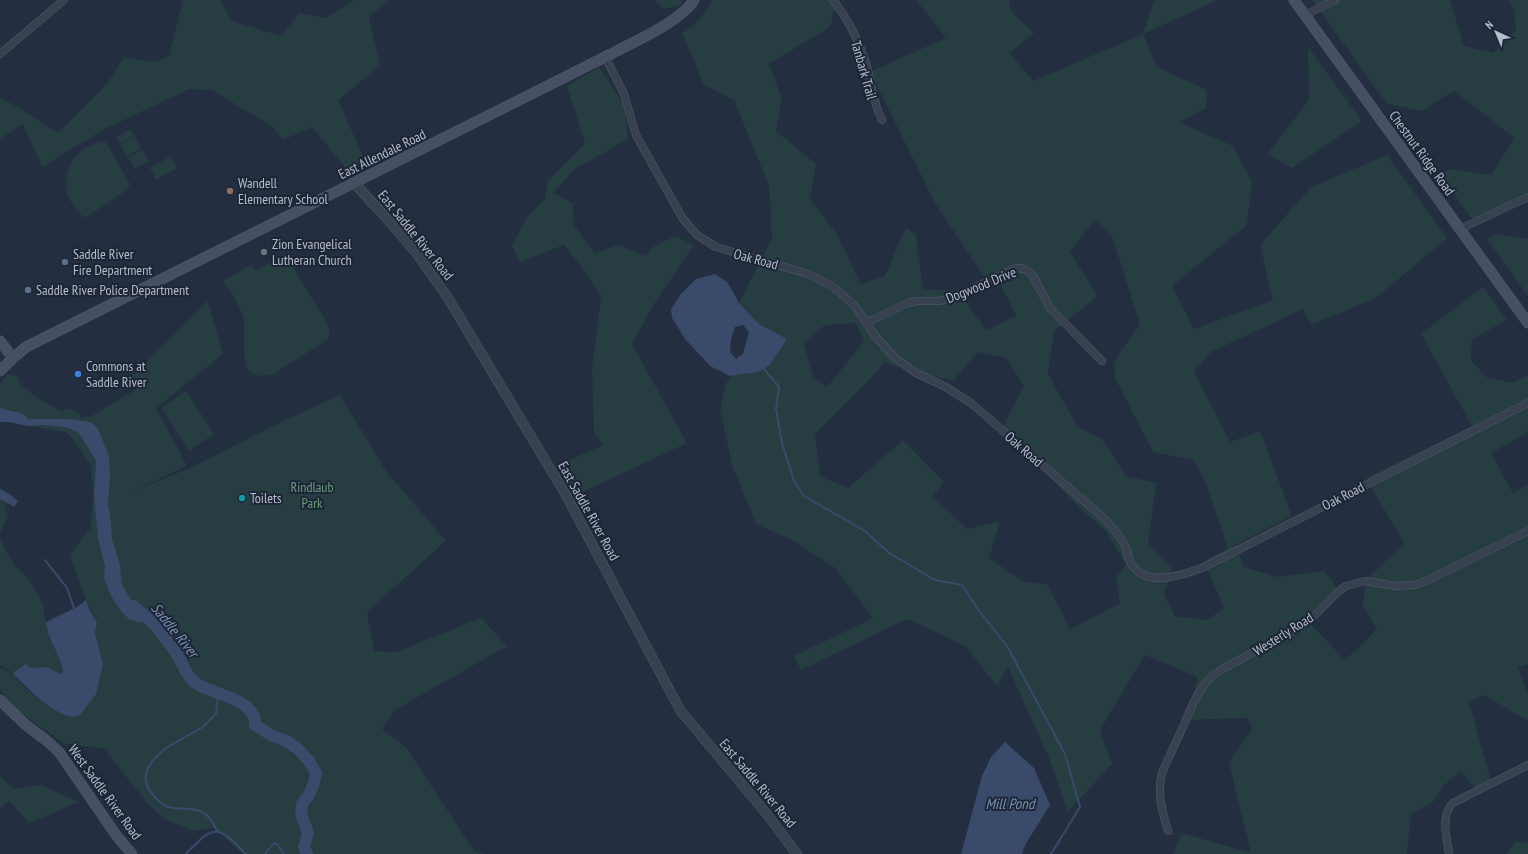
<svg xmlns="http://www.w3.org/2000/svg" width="1528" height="854" viewBox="0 0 1528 854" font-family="'PT Sans Narrow',sans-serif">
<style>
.green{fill:#263d42;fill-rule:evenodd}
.water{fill:#394a6a;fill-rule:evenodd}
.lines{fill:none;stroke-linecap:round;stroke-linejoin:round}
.stream{stroke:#394a6a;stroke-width:2}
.river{stroke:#394a6a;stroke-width:12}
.minor-casing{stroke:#535c6b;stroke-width:8}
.tertiary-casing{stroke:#535c6b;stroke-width:10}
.secondary-casing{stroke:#535c6b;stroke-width:11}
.minor{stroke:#384150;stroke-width:7}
.tertiary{stroke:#384150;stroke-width:9}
.secondary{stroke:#464f64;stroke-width:10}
.education-dot{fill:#8d6e63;stroke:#1d2636;stroke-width:1.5}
.worship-dot{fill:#6b7280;stroke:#1d2636;stroke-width:1.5}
.service-dot{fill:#5c6f8a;stroke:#1d2636;stroke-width:1.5}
.shop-dot{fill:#3f7fe0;stroke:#1d2636;stroke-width:1.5}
.culture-dot{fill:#0f9aa8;stroke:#1d2636;stroke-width:1.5}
.labels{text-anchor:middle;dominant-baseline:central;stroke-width:4;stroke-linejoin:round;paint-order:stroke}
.street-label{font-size:14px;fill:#b5bccb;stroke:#1d2636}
.poi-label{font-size:14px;fill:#b5bccb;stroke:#1d2636;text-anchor:start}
.park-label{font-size:14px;fill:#6b9d7a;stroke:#1d2636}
.water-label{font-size:15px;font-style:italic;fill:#7c8fb3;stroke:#1d2636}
</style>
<rect width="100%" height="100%" fill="#242e41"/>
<g class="green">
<polygon points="183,0 220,0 232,21 281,36 299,13 325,18 354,0 389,0 369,17 380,66 338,100 365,161 347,170 312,127 283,140 273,127 212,90 189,89 103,130 42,167 23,124 0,139 0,98 18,107 58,133 107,84 124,57 155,62 169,56"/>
<polygon points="655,0 682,0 679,6 663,9"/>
<path d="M712,0H833L836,4L830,27L769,64L782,99L776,131L816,164L810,199L836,233L861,284L885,276L906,227L916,235L923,289L958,291L986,330L1016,316L995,273L985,278L935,203L870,72L946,38L916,0H1009L1011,11L1034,33L1010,53L1033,81L1143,34L1154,0H1218L1143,34L1157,67L1207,90L1206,108L1179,122L1233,146L1252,182L1247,225L1172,286L1194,329L1273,300L1260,245L1311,187L1387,155L1447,238L1376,298L1311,325L1303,309L1211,352L1194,371L1230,442L1260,431L1292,516L1235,545L1244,567L1278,577L1324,571L1338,589L1305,618L1345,660L1377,629L1363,606L1366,580L1404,543L1366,478L1472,426L1421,334L1483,287L1507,320L1472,339L1471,360L1486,377L1512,383L1528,375V430L1524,435L1491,453L1513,493L1528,485V664L1518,667L1528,694V721L1484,695L1469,702L1491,781L1476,789L1461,771L1444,785L1433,802L1411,814L1407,854H1173L1182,833L1251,853L1229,762L1253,728L1247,718L1186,720L1198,677L1145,655L1100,730L1112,764L1068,812L1049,758L1008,667L997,686L965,646L907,619L801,670L794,656L873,618L835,568L792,540L756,524L733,468L720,411L725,386L730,376L759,372L770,365L787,339L759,324L739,303L772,238L769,186L734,100L704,85L682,33C696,26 705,13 712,0ZM1095,220L1112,236L1140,324L1114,361L1116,380L1153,452L1193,460L1204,478L1228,548L1204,561L1224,608L1207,620L1175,616L1164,595L1172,567L1148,544L1156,483L1126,476L1103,440L1077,426L1048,374L1054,331L1098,296L1070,252ZM856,323L864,341L827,387L813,377L804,343L825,325ZM978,352L1006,358L1024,386L1002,428L1082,510L1106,531L1126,564L1116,578L1120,603L1070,629L1047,584L1024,582L989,558L1000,521L967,529L933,496L944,482L903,440L848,488L820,476L815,434L874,375L884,363L953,381Z"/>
<polygon points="1312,0 1450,0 1464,46 1493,53 1516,30 1514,9 1509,0 1528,0 1528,194 1473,220 1438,173 1451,169 1491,175 1514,138 1454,91 1422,111 1387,104"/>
<polygon points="1308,47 1362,121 1292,168 1267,154 1309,100"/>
<polygon points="599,67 625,106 628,139 575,169 553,193 573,203 574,225 595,253 619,245 646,256 653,247 675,236 694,245 654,304 632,344 687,443 575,496 563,463 603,445 594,432 592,368 601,296 587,274 564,245 520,262 512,246 526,218 545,199 548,181 585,144 567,86"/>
<polygon points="130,129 134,135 120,144 116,138"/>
<polygon points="134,136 141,148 127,157 120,145"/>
<path d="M105,141L130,184L127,190L85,218C52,193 64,147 105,141Z"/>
<polygon points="142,149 149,161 135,169 128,158"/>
<polygon points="171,156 177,168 156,180 150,168"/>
<polygon points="1496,234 1528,239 1528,296 1487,239"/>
<path d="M285,254L326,321L330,331L327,340L272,375L260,376L248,371C240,351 247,335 243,316C239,304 230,291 223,281L251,265L255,271Z"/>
<polygon points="208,301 223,354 156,408 187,466 127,494 194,466 285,420 340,395 386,471 446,541 367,612 374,651 396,652 481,618 507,646 395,710 382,729 406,747 474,851 485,854 243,854 213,827 194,831 166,820 148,804 104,749 63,743 16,709 0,690 0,668 13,673 26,689 49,706 65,714 76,717 80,715 103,664 95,633 97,622 86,600 70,555 91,527 93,492 91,466 76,443 66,432 0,421 0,384 7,374 18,376 18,381 34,396 62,412 66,408 78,412 81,418 92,416 135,390 131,377"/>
<polygon points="186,391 214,434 189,451 161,408"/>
<polygon points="0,499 5,503 8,516 0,533"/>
<polygon points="0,539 14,565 26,576 35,589 43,604 48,633 62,665 63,671 61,674 47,667 31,668 26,664 13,673 0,665"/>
<polygon points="0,776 14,789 41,785 79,802 29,823 9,801 0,808"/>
<polygon points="1515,842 1528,843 1528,854 1506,854"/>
</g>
<g class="water">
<path d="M715,274L728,283L739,303L759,324L787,339L770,365L759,372L730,376L710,366L685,339L672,318L671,309L681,294L696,279ZM743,325L749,332L743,354L736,359L730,352L731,340L735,327Z"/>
<polygon points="0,407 3,409 21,413 29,419 69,419 90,422 97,427 109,455 110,477 108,504 110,513 112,539 120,565 122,585 132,601 147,614 141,623 130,620 121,611 111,596 104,579 105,567 98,538 94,495 96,461 79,433 66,427 42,425 28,426 9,422 0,422"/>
<polygon points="0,489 8,493 18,501 14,507 0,499"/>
<path d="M86,600L90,611L97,622L95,633L103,664L96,694L80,715C63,725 23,685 13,673L26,664L31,668L47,667L61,674L63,671L62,665L48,633L46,622L77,607Z"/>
<polygon points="1005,742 1034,768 1050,805 1025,845 1022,854 961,854 982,776 991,757"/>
</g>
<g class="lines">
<g class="stream">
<polyline points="764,369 779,387 776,409 782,443 794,481 804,496 865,531 889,553 935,580 962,585 979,611 1007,646 1065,754 1080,807 1051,854"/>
<polyline points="45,560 67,588 74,608"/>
<path d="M217,831C214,824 210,816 202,812C181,803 171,817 153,795C149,790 147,787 146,781C142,755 185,738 203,727C207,723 212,718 216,714L218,693"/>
<path d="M186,854C189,850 193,847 197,843C218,819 229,838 246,854"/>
<polyline points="265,854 272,845 276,843 284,854"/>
</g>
<path class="river" d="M134,606C139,612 146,616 152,622C161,631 169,643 176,653C183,663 185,674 194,682C211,695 257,698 255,725L271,735L288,742L298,749L309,761L316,773L314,783L309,795L302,804L301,814L308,833L304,847L307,854"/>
<defs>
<g id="minor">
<path d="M833,0C848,19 859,40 866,63C872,83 872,101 882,120"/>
<polyline points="1305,15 1335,0"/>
<polyline points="0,54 64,0"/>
<path d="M605,57L624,94L636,135L683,219L697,235L716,247L808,274L832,286L855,306L876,337L895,358L916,373L944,386L971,403L1106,520C1113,529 1122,537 1126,548C1128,554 1128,560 1132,565C1147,588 1184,575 1204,567L1528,403"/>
<polyline points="1460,229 1528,197"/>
<path d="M868,322L908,303L918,301H939L955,297L1011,270C1020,266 1027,268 1033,276L1050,308L1102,361"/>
<path d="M1168,831C1162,811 1157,794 1162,773C1169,757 1176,742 1183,727C1192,706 1199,684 1219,671L1298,628L1311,619L1339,591L1346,586L1365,581L1395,586L1415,585L1426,581L1528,531"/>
<path d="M1449,854C1447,837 1440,816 1453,803L1528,765"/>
</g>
<polyline id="tertiary" points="354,183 382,213 418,255 448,298 566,495 680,710 766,813 797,854"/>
<g id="secondary">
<polyline points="1294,0 1528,323"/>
<polyline points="0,341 13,358"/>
<path d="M0,371L13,358L26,347L611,54C635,41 680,22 694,0"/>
<polyline points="0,700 27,726 46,740 59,752 116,835 132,854"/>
</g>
</defs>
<use href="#minor" class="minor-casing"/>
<use href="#tertiary" class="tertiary-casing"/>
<use href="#secondary" class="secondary-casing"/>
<use href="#minor" class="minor"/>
<use href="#tertiary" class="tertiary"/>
<use href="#secondary" class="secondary"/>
</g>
<circle class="education-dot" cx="230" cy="191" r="4"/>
<circle class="worship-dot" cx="264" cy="252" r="4"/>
<g class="service-dot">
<circle cx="65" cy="262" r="4"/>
<circle cx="28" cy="290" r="4"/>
</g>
<circle class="shop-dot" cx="78" cy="374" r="4"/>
<circle class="culture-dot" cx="242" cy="498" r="4"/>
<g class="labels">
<g class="street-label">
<text transform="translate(864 70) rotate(74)">Tanbark Trail</text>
<text transform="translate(1422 153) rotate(54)">Chestnut Ridge Road</text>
<text transform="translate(382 154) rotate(-26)">East Allendale Road</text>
<text transform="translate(416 235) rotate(51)">East Saddle River Road</text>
<text transform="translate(756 259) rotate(15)">Oak Road</text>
<text transform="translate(981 285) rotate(-22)">Dogwood Drive</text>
<text transform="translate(1024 449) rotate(41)">Oak Road</text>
<text transform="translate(1343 496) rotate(-27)">Oak Road</text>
<text transform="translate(589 511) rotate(61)">East Saddle River Road</text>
<text transform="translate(1283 634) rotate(-32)">Westerly Road</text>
<text transform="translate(758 783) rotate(50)">East Saddle River Road</text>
<text transform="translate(105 792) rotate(54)">West Saddle River Road</text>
</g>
<g class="poi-label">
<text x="238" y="183">Wandell<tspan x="238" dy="16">Elementary School</tspan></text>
<text x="272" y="244">Zion Evangelical<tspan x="272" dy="16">Lutheran Church</tspan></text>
<text x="73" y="254">Saddle River<tspan x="73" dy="16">Fire Department</tspan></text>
<text x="36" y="290">Saddle River Police Department</text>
<text x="86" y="366">Commons at<tspan x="86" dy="16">Saddle River</tspan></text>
<text x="250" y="498">Toilets</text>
</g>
<g class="park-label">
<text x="312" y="487">Rindlaub<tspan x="312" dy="16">Park</tspan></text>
</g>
<g class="water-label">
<text transform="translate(175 630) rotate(51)">Saddle River</text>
<text x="1010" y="803">Mill Pond</text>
</g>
</g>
<g transform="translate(1496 32) rotate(316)" stroke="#1d2636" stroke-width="3" paint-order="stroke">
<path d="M0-3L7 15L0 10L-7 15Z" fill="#b5bccb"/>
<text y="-6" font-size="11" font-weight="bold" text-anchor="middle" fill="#b5bccb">N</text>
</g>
</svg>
